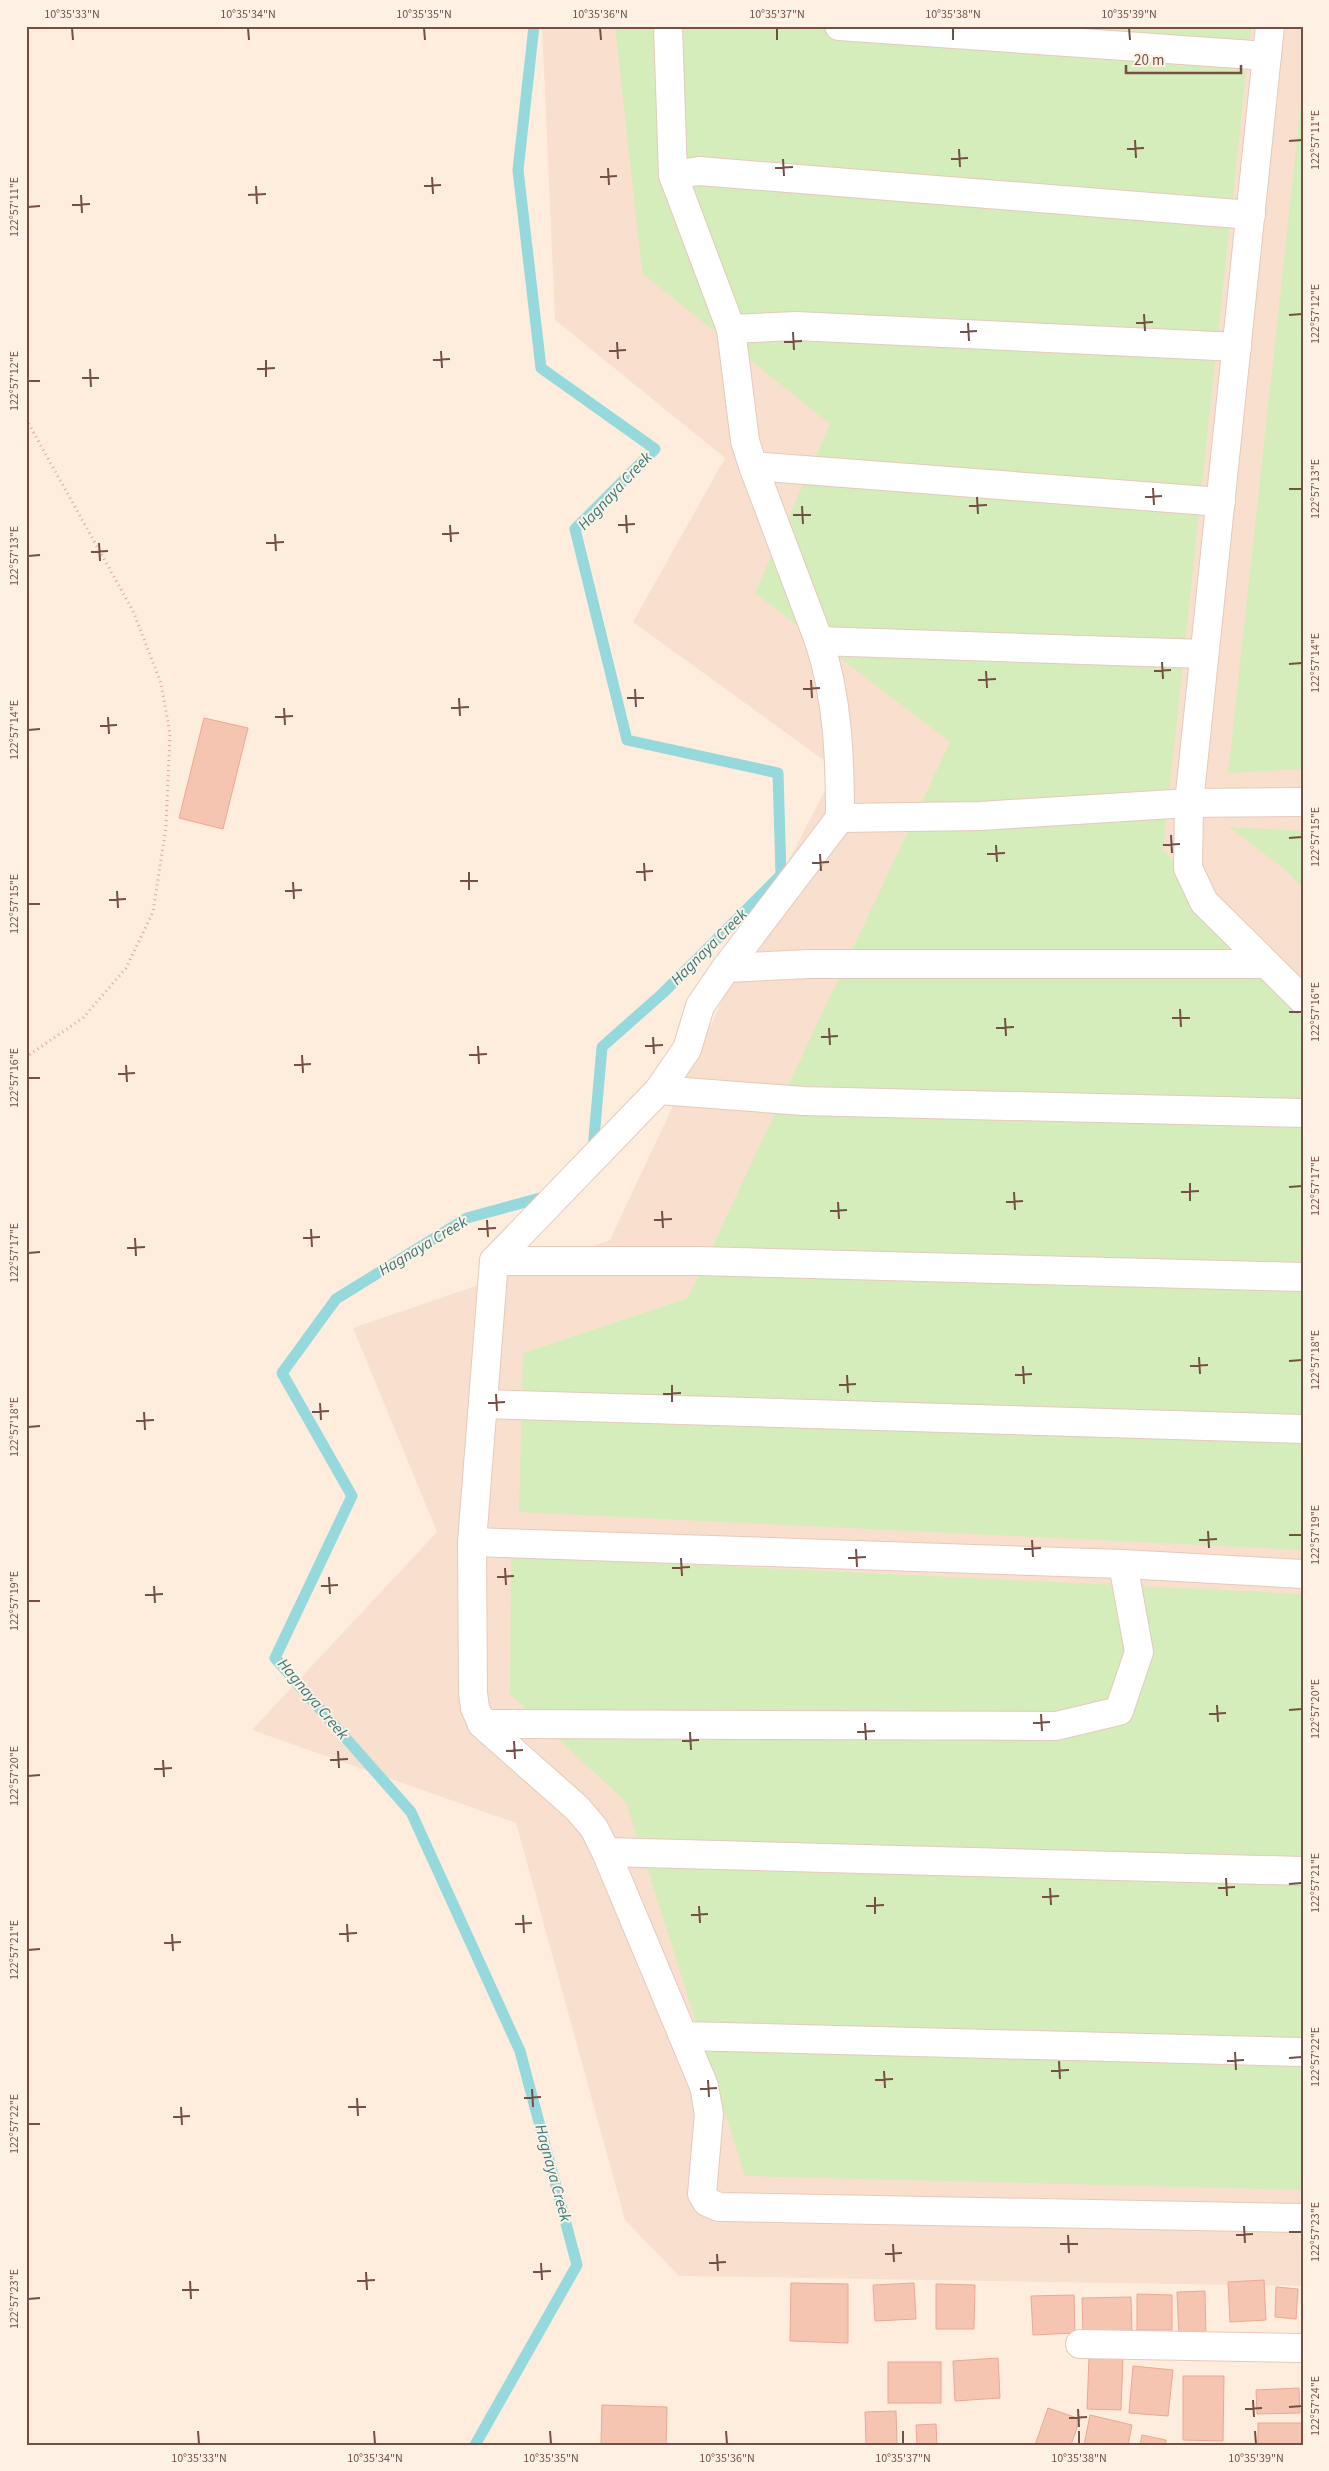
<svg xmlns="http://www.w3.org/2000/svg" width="1329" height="2471" viewBox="0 0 1329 2471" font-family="'Source Sans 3',sans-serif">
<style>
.residential{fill:#f9e0ce}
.green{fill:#d5ecbb}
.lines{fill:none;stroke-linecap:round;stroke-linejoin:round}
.stream{stroke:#95d9dc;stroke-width:11}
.building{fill:#f6c5b2;stroke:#eaa891}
.street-casing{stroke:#e5c9bb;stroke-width:30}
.path{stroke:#dba896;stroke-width:3;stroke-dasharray:1 4;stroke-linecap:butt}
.street{stroke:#fff;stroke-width:28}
.ticks{fill:none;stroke:#764f44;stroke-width:2}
.labels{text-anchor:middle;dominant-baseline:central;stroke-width:4;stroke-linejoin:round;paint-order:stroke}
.water-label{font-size:16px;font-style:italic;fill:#367a7d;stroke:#fff2e5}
.neatline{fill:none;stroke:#764f44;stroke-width:2}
.ticks-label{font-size:12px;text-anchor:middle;fill:#764f44}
</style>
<rect width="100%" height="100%" fill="#feeddd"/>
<polygon class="residential" points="542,26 1303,26 1303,2286 679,2276 625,2220 516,1823 252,1730 437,1532 353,1328 610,1240 781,875 836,769 633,622 725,458 555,320"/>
<g class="green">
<polygon points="615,26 1251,26 1163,850 1303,993 1303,1550 519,1512 523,1353 688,1298 950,742 755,593 830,424 642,273"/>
<polygon points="1303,85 1303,769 1228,773"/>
<polygon points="1229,827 1303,831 1303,888 1284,869"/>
<polygon points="511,1556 1303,1594 1303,2190 745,2176 626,1802 510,1694"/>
</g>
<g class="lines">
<g class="stream">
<polyline points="534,26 518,170 541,368 655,449 575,529 627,740 778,773 781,875 663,993 602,1047 593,1149"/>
<polyline points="475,2445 577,2265 520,2051 411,1812 275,1658 352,1496 282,1373 336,1299 467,1218 544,1197 548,1193"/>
</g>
</g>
<g class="building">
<polygon points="204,718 248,728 223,829 179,818"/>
<polygon points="1264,2280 1266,2320 1230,2322 1228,2282"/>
<polygon points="791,2283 848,2284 848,2343 790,2341"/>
<polygon points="914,2283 916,2319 875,2321 873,2285"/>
<polygon points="936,2284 975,2285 974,2329 936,2329"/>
<polygon points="1276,2287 1298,2289 1296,2319 1275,2317"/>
<polygon points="1205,2291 1206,2337 1179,2338 1177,2292"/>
<polygon points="1137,2294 1172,2295 1172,2330 1137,2330"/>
<polygon points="1074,2295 1075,2333 1033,2335 1031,2296"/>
<polygon points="1131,2297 1132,2332 1083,2333 1082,2298"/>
<polygon points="1089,2357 1123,2357 1121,2410 1087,2409"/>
<polygon points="998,2358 1000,2398 955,2401 953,2361"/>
<rect x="888" y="2362" width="53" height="41"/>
<polygon points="1133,2366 1173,2370 1168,2416 1129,2413"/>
<polygon points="1183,2376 1224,2376 1223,2441 1183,2440"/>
<polygon points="1299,2388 1300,2413 1257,2414 1256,2390"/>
<polygon points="602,2405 667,2407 666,2445 601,2444"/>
<polygon points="1048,2408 1080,2419 1071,2445 1035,2445"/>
<polygon points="896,2411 897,2445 866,2445 865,2412"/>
<polygon points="1090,2415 1132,2425 1128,2445 1084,2445"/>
<rect x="1258" y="2423" width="44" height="22"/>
<polygon points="936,2424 937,2445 917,2445 916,2425"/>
<polygon points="1142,2435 1166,2440 1165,2445 1140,2445"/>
</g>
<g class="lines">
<defs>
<g id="street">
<polyline points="668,26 673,175 699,171 1251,215"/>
<polyline points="839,26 1267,56"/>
<polyline points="1270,26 1189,803 1188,868 1204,902 1303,1000"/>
<polyline points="673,175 731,329"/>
<polyline points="753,466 819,641"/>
<polyline points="1221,502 753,466 745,441 731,329 796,326 1237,347"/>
<path d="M1204,654L819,641C838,698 840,758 840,818L980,816L1189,803L1303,802"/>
<polyline points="1266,964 809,964 726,968 700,1006 687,1049 659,1090 803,1101 1303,1113"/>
<polyline points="726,968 840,818"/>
<polyline points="659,1090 494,1261 472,1542 473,1693 475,1708 482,1724 577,1808 594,1828 606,1852 704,2086 709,2114 702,2194 707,2202 719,2207 1303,2218"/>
<polyline points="494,1261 698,1261 1303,1277"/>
<polyline points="483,1404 1303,1429"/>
<polyline points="472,1542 1123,1564 1303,1574"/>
<polyline points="482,1724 1056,1726 1119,1711 1139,1652 1123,1564"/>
<polyline points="606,1852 1303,1871"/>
<polyline points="683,2036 1303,2052"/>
<polyline points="1080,2344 1303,2348"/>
</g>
</defs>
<use href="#street" class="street-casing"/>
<polyline class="path" points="26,419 133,611 161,683 170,734 166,827 153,912 126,968 83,1018 26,1057"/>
<use href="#street" class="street"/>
</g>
<path class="ticks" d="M72,28L73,40M248,28L249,40M424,28L425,40M600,28L601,40M777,28V40M953,28V40M1129,28L1130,40M1135,140L1136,158M1289,141L1302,140M959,149L960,167M1127,149L1144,148M783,159L784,176M951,159L968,158M608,168L609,185M775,168L793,167M432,177L433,194M600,177L617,176M256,186L257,204M424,186L441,185M81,195L82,213M248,195L266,194M72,205L90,204M28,207L40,206M1144,314L1145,331M1289,315L1302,314M968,323L969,341M1136,323L1153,322M793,332L794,350M960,332L977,331M617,342L618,359M784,342L802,341M441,351L442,368M609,351L626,350M266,360V377M433,360L450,359M90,369L91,387M257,369L275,368M82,378H99M28,381H40M1153,488L1154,505M1289,489H1302M977,497L978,514M1145,497L1162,496M802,506L803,524M969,506L987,505M626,515L627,533M793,515H811M450,525L451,542M618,525L635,524M275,534L276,551M442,534L459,533M99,543L100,561M266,543L284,542M91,552L108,551M28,556L40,555M1162,662L1163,679M1289,664L1302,663M986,671L987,688M1154,671L1171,670M811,680L812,698M978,680L996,679M635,689L636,707M803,689L820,688M459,698L460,716M627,698H644M284,708L285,725M451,708L469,707M108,717L109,734M275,717L293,716M100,726L117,725M28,730L40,729M1171,835L1172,853M1289,838L1302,837M996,845L997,862M1163,845L1180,844M820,854L821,871M987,854L1005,853M644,863L645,881M812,863L829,862M469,872V890M636,872L653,871M460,881H478M293,882L294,899M117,891L118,908M285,891L302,890M109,900L126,899M28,904H40M1180,1009L1181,1027M1289,1012H1302M1005,1018L1006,1036M1172,1018H1190M829,1028L830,1045M996,1028L1014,1027M653,1037L654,1054M821,1037L838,1036M478,1046L479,1064M645,1046L663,1045M302,1055L303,1073M469,1055L487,1054M126,1065L127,1082M294,1065L311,1064M118,1074L135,1073M28,1078H40M1190,1183V1201M1289,1187L1302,1186M1014,1192L1015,1210M1181,1192L1199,1191M838,1202L839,1219M1006,1202L1023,1201M662,1211L663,1228M830,1211L847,1210M487,1220L488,1237M654,1220L672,1219M311,1229L312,1247M478,1229L496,1228M135,1238L136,1256M303,1238L320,1237M127,1248L145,1247M28,1253L40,1252M1199,1357L1200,1374M1289,1361L1302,1360M1023,1366L1024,1384M1190,1366L1208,1365M847,1375L848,1393M1015,1375L1032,1374M672,1385V1402M839,1385L856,1384M496,1394L497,1411M663,1394L681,1393M320,1403L321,1420M488,1403L505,1402M144,1412L145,1430M312,1412L329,1411M136,1421L154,1420M28,1427L40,1426M1208,1531L1209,1548M1289,1535H1302M1032,1540L1033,1557M1199,1540L1217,1539M856,1549L857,1567M1024,1549L1041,1548M681,1558L682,1576M848,1558L866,1557M505,1568L506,1585M672,1568L690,1567M329,1577L330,1594M497,1577L514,1576M154,1586L155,1603M321,1586L338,1585M145,1595L163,1594M28,1601H40M1217,1705L1218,1722M1289,1710L1302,1709M1041,1714L1042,1731M1209,1714L1226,1713M865,1723L866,1740M1033,1723L1050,1722M690,1732L691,1750M857,1732L875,1731M514,1741L515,1759M682,1741L699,1740M338,1751L339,1768M506,1751L523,1750M163,1760L164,1777M330,1760L348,1759M154,1769L172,1768M28,1776L40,1775M1226,1878L1227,1896M1289,1884L1302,1883M1050,1888L1051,1905M1218,1888L1235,1887M875,1897V1914M1042,1897L1059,1896M699,1906L700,1923M866,1906L884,1905M523,1915L524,1933M691,1915L708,1914M347,1924L348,1942M515,1924L532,1923M172,1934L173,1951M339,1934L357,1933M164,1943L181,1942M28,1950L40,1949M1235,2052L1236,2070M1289,2058L1302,2057M1059,2061L1060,2079M1227,2061L1244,2060M884,2071L885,2088M1051,2071L1069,2070M708,2080L709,2097M875,2080L893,2079M532,2089L533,2107M700,2089L717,2088M357,2098L358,2116M524,2098L541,2097M181,2107L182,2125M348,2107H366M173,2117L190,2116M28,2124H40M1244,2226L1245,2243M1289,2232H1302M1068,2235L1069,2253M1236,2235L1253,2234M893,2244L894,2262M1060,2244H1078M717,2254L718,2271M885,2254L902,2253M541,2263L542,2280M709,2263L726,2262M366,2272L367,2290M533,2272L551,2271M190,2281L191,2299M357,2281L375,2280M182,2290H199M28,2299L40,2298M1253,2400L1254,2417M1289,2407L1302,2406M1078,2409L1079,2427M1245,2409L1262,2408M1069,2418L1087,2417M198,2431L199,2444M374,2431L375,2444M550,2431L551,2444M726,2431L727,2444M903,2431V2444M1079,2431V2444M1255,2431L1256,2444"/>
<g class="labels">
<g class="water-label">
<text transform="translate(615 491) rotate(-47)">Hagnaya Creek</text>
<text transform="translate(709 947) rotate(-45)">Hagnaya Creek</text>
<text transform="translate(423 1246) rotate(-31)">Hagnaya Creek</text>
<text transform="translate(313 1699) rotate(50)">Hagnaya Creek</text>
<text transform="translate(553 2173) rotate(75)">Hagnaya Creek</text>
</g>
</g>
<rect width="1329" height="2471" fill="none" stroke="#fff2e5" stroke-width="55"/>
<path d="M1126 65v8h115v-8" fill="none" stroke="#764f44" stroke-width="2.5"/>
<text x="1134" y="65" font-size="15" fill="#764f44" stroke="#fff2e5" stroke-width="4" paint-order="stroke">20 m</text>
<rect x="28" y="28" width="1274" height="2416" class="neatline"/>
<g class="ticks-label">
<text x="72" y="18">10°35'33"N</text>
<text x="248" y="18">10°35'34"N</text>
<text x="424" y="18">10°35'35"N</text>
<text x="600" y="18">10°35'36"N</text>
<text x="777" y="18">10°35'37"N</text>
<text x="953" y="18">10°35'38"N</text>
<text x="1129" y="18">10°35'39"N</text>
<text transform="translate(1315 140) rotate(-90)" y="4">122°57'11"E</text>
<text transform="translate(14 207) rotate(-90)" y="4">122°57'11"E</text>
<text transform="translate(1315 314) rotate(-90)" y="4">122°57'12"E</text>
<text transform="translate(14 381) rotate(-90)" y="4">122°57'12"E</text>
<text transform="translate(1315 489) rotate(-90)" y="4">122°57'13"E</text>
<text transform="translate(14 556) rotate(-90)" y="4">122°57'13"E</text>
<text transform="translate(1315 663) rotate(-90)" y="4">122°57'14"E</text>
<text transform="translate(14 730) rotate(-90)" y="4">122°57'14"E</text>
<text transform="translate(1315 837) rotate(-90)" y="4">122°57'15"E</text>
<text transform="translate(14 904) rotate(-90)" y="4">122°57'15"E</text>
<text transform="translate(1315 1012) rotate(-90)" y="4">122°57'16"E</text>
<text transform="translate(14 1078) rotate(-90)" y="4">122°57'16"E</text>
<text transform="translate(1315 1186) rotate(-90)" y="4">122°57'17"E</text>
<text transform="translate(14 1253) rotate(-90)" y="4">122°57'17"E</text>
<text transform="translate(1315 1360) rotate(-90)" y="4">122°57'18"E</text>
<text transform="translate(14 1427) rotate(-90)" y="4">122°57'18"E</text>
<text transform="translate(1315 1535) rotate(-90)" y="4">122°57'19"E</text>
<text transform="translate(14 1601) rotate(-90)" y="4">122°57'19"E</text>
<text transform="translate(1315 1709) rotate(-90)" y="4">122°57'20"E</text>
<text transform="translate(14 1776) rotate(-90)" y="4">122°57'20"E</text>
<text transform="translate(1315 1883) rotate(-90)" y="4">122°57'21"E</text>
<text transform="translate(14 1950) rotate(-90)" y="4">122°57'21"E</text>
<text transform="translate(1315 2057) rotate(-90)" y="4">122°57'22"E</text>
<text transform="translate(14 2124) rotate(-90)" y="4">122°57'22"E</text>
<text transform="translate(1315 2232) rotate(-90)" y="4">122°57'23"E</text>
<text transform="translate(14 2299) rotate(-90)" y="4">122°57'23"E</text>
<text transform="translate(1315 2406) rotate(-90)" y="4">122°57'24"E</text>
<text x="199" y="2462">10°35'33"N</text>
<text x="375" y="2462">10°35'34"N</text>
<text x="551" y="2462">10°35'35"N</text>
<text x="727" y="2462">10°35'36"N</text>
<text x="903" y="2462">10°35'37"N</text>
<text x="1079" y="2462">10°35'38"N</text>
<text x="1256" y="2462">10°35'39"N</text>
</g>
</svg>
